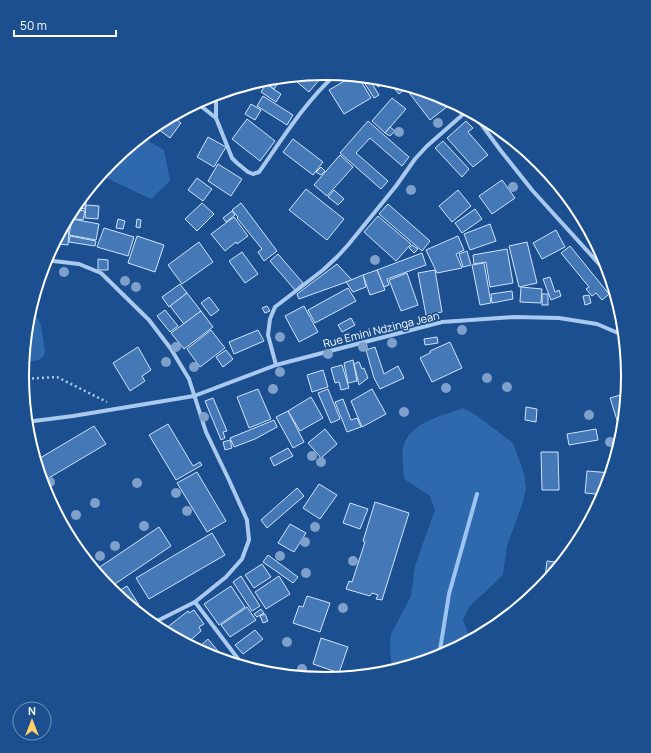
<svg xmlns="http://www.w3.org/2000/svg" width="651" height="753" viewBox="0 0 651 753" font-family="Manrope,sans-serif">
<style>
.green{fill:#2e69ad}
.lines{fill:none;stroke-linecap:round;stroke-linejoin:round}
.stream{stroke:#9cc4f0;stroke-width:4}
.building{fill:#4478b7;stroke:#cfe3fa}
.path{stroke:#a9c9ee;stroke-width:2.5;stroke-dasharray:2 3;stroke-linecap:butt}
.street{stroke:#a9c9ee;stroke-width:4}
.tree{fill:#7ea0ca}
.labels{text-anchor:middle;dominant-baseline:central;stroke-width:3.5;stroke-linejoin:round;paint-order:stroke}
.street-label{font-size:11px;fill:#fff;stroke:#1b4f8f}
.rim{fill:none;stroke:#fff;stroke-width:2}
</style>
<rect width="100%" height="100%" fill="#1b4f8f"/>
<g class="green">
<polygon points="142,137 164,150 170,181 151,199 100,175 111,162"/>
<polygon points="31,307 41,325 45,351 44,356 39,360 23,363 28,317"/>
<path d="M463,408L476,415L513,443L524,473L526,488L523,502L507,546L503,575L469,607L463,620L471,641L441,657L392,672L390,648L391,634L411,596L415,566L435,510L430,496L404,479C404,471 401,455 403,448C409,422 442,416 463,408Z"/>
</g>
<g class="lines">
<polyline class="stream" points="441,657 440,650 449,594 477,494"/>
</g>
<g class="building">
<polygon points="325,73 309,92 290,76"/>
<polygon points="353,76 358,76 371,98 344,114 329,90"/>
<polygon points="360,76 368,77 379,95 374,98"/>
<polygon points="282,77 274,89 267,84 270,78"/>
<polygon points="373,78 382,79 385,83 378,87"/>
<polygon points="268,79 263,87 255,82 267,79"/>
<polygon points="397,83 409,86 399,94 392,86"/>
<polygon points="248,84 250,86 246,92 239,87"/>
<polygon points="266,84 281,94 276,102 261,92"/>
<polygon points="411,87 442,96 453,102 430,120 407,90"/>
<polygon points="263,96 293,115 287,125 257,106"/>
<polygon points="392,98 406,109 385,133 372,121"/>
<polygon points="251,104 261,110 255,120 245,114"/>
<polygon points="176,114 173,117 181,123 170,138 154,126"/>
<polygon points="247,119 275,141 260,161 232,139"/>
<polygon points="368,121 409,157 402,166 370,138 356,153 388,181 381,189 340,153"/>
<polygon points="466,121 473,128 468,132 488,155 473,167 447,138"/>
<polygon points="390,127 395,131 390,136 385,133"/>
<polygon points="208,137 226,147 214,167 197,157"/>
<polygon points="293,139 323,162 313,175 283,152"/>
<polygon points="443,141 469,169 462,177 435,148"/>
<polygon points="340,155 353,167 327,196 314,185"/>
<polygon points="218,164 242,179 231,196 208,181"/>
<polygon points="321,167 325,171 321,175 316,172"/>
<polygon points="197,178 212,189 203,201 188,190"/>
<polygon points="502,180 515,198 492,214 479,196"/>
<polygon points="306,189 344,219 327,240 289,210"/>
<polygon points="334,190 344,199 338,205 328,197"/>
<polygon points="458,190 471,206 452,222 439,206"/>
<polygon points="84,195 87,196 85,209 74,207"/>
<polygon points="202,203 214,214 197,231 185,219"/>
<polygon points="241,203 277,251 264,261 258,252 262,249 237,218 238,217 232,210"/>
<polygon points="388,204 430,241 422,251 379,214"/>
<polygon points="86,205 99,206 98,219 85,218"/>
<polygon points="73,209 85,211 83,220 68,218"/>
<polygon points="475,209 482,219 462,233 455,223"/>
<polygon points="232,211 235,215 226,222 223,218"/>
<polygon points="378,216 411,244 396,261 364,232"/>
<polygon points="234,217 248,236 237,244 236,242 225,251 211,234"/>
<polygon points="72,219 99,224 96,240 69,235"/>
<polygon points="118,219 125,221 123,229 116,228"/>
<polygon points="137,219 141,220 140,228 136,227"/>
<polygon points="490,224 496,241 470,250 464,234"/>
<polygon points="63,227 69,228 68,245 59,244 59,234"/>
<polygon points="104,228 134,237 128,256 97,247"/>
<polygon points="556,230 565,247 542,259 533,243"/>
<polygon points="70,236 96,241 95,246 69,242"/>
<polygon points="137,236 164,245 155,272 128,263"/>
<polygon points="458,236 464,250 456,254 462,268 437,273 426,250"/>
<polygon points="199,242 213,262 182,284 168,265"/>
<polygon points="527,242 537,283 519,287 509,246"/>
<polygon points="412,245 418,249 414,253 409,248"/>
<polygon points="570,246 609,294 602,300 596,293 592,296 586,289 589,287 561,253"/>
<polygon points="507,249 513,283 490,287 486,262 474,264 473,255"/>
<polygon points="467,251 471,265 463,267 459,254"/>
<polygon points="242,252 258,274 245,283 229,261"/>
<polygon points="422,253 426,265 387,279 389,285 384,287 377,270"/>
<polygon points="278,254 303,283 295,290 270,261"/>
<polygon points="98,259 108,260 108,270 98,270"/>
<polygon points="484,263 491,303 480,305 472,265"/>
<polygon points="337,264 352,280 299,299 297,294"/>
<polygon points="377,270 385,290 370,295 363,275"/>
<polygon points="435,270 442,312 426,315 418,273"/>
<polygon points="407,273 418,305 401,311 389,280"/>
<polygon points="363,275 366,287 353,292 346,282"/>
<polygon points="550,277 555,292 559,290 561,296 551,300 543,279"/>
<polygon points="180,284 187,293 169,307 162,297"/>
<polygon points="521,287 542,289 541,303 520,302"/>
<polygon points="348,288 356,301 315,323 308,310"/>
<polygon points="512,291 513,299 492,303 491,294"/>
<polygon points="187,293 201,311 184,324 170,306"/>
<rect x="542" y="294" width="6" height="11"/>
<polygon points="589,295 591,303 585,305 583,296"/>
<polygon points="209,297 219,310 211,316 201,303"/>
<polygon points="267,306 270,311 265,313 262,308"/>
<polygon points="304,306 318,332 299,342 285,316"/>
<polygon points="165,310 178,326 170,332 157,316"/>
<polygon points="201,311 213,327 184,349 171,333"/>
<polygon points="351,318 355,325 342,332 338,325"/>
<polygon points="211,330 225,348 200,367 187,349"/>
<polygon points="258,330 264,341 234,354 229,342"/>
<polygon points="437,337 438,343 425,345 424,339"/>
<polygon points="450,342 462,368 432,382 420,358 430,353 430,351"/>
<polygon points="138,347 151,370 142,376 145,381 130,391 113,363"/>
<polygon points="375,347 384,374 398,366 404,378 380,389 374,378 366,350"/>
<polygon points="226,350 233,359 223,367 216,357"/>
<polygon points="353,360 357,381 348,383 344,363"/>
<polygon points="358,362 359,362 362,369 364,368 368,378 359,385 354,364"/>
<polygon points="342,365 349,388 341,390 339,382 335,383 331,368"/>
<polygon points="323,370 328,387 312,392 307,375"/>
<polygon points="258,389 271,419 249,428 237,397"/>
<polygon points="328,389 340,419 331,423 318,393"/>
<polygon points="372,389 386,414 362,427 351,401"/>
<polygon points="627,393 623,436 622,436 610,398"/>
<polygon points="311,397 323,418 300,431 288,411"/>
<polygon points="213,398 227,431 223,432 225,438 221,440 205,401"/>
<polygon points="343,399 351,420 357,418 361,427 347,432 335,402"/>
<polygon points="526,407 537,409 536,422 525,420"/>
<polygon points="288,411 304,442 293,448 276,417"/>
<polygon points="274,420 277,427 255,439 234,447 230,438"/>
<polygon points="168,424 193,466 200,462 202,465 176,480 149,435"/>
<polygon points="94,426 106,444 42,482 35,461"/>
<polygon points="325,429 337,444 321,458 308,443"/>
<polygon points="596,429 598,440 569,445 567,434"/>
<polygon points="230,440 232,448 225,450 223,442"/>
<polygon points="288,448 293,456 274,466 270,458"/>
<polygon points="541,452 558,452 559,490 542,490"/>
<polygon points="587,471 612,473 605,495 585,493"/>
<polygon points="197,472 226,521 207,532 177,483"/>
<polygon points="319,484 337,495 320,519 303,508"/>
<polygon points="297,488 304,496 267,528 261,520"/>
<polygon points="375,502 409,513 382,600 376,599 378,595 372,593 370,596 346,589 349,581 352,582 365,542 363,541"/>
<polygon points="350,503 368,509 360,529 343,523"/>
<polygon points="290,524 306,533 294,552 278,543"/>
<polygon points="159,527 171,546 109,588 94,571"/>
<polygon points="212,533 225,555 149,599 136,578"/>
<polygon points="268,555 298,577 293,583 263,562"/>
<polygon points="547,561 563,563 544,586"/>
<polygon points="262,564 271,577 254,588 245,575"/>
<polygon points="241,576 260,606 252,611 233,582"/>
<polygon points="279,576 290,594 266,609 255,592"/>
<polygon points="127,586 139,605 133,609 114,594"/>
<polygon points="231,586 245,607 219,625 204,604"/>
<polygon points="307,596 330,603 320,632 293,623 299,606 303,607"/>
<polygon points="247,607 256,620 230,637 221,625"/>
<polygon points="261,609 264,613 257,617 254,614"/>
<polygon points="194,610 204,624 199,627 201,631 186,644 168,635 165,629 188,611 189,613"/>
<polygon points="265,614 268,621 263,623 260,616"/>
<polygon points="255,630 263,639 243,654 235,645"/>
<polygon points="321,638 348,647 339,673 313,664"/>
<polygon points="208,639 228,663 209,657 196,650"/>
</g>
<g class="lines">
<polyline class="path" points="22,379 57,377 107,402"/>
<g class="street">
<path d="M216,94V118L232,158L237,163L248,172L253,174L259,172C283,138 305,102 336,74"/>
<polyline points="197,103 216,118"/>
<polyline points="473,113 501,151 532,190 611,277"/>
<polyline points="45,260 79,264 101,273 149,320 171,349 189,379 206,432 229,480 247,520 249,540 242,559 226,577 195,602 151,624"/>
<polyline points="276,365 268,335 270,319 275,307 323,270 337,257 348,245 396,186 415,159 427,146 468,110"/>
<polyline points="26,422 73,416 194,396 276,365 442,322 514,317 559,318 597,324 625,336"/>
<polyline points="195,602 245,668"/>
</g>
</g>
<g class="tree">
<circle cx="438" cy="123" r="5"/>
<circle cx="399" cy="132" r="5"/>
<circle cx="513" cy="187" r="5"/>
<circle cx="411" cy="190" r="5"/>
<circle cx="375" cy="260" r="5"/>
<circle cx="64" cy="272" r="5"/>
<circle cx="125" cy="281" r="5"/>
<circle cx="136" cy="287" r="5"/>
<circle cx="462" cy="330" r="5"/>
<circle cx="280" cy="337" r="5"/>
<circle cx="392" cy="343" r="5"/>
<circle cx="176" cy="347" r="5"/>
<circle cx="363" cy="347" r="5"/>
<circle cx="328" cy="354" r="5"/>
<circle cx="166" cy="362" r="5"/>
<circle cx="194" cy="367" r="5"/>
<circle cx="280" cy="372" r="5"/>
<circle cx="487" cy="378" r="5"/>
<circle cx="507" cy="387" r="5"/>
<circle cx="446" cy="388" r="5"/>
<circle cx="273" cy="389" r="5"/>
<circle cx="404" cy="412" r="5"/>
<circle cx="589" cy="415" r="5"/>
<circle cx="204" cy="417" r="5"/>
<circle cx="610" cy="442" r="5"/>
<circle cx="312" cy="456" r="5"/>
<circle cx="321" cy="462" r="5"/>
<circle cx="50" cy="482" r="5"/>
<circle cx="137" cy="483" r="5"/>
<circle cx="176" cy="493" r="5"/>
<circle cx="95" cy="503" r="5"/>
<circle cx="187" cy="511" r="5"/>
<circle cx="76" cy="515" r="5"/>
<circle cx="144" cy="526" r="5"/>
<circle cx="315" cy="527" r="5"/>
<circle cx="305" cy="542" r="5"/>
<circle cx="115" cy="546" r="5"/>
<circle cx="100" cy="556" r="5"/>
<circle cx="280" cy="556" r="5"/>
<circle cx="353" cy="561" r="5"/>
<circle cx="306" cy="573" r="5"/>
<circle cx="343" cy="608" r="5"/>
<circle cx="287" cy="642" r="5"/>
<circle cx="302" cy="669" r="5"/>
</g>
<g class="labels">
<g class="street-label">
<text transform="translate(381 329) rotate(-14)">Rue Emini Ndzinga Jean</text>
</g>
</g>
<path d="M0 0H651V753H0ZM29 376a296 296 0 1 1 592 0a296 296 0 1 1-592 0Z" fill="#1b4f8f" fill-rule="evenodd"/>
<path class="rim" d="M29 376a296 296 0 1 1 592 0a296 296 0 1 1-592 0Z"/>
<g transform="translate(32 721)"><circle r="19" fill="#1b4f8f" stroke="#7695bc"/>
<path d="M0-3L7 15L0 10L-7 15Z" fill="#ffd166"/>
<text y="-6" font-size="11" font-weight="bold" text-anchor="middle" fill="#ffffff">N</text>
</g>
<path d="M14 30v6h102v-6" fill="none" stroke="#ffffff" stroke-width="2"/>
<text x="20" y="30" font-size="12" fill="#ffffff" stroke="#1b4f8f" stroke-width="3" paint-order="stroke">50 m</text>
</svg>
